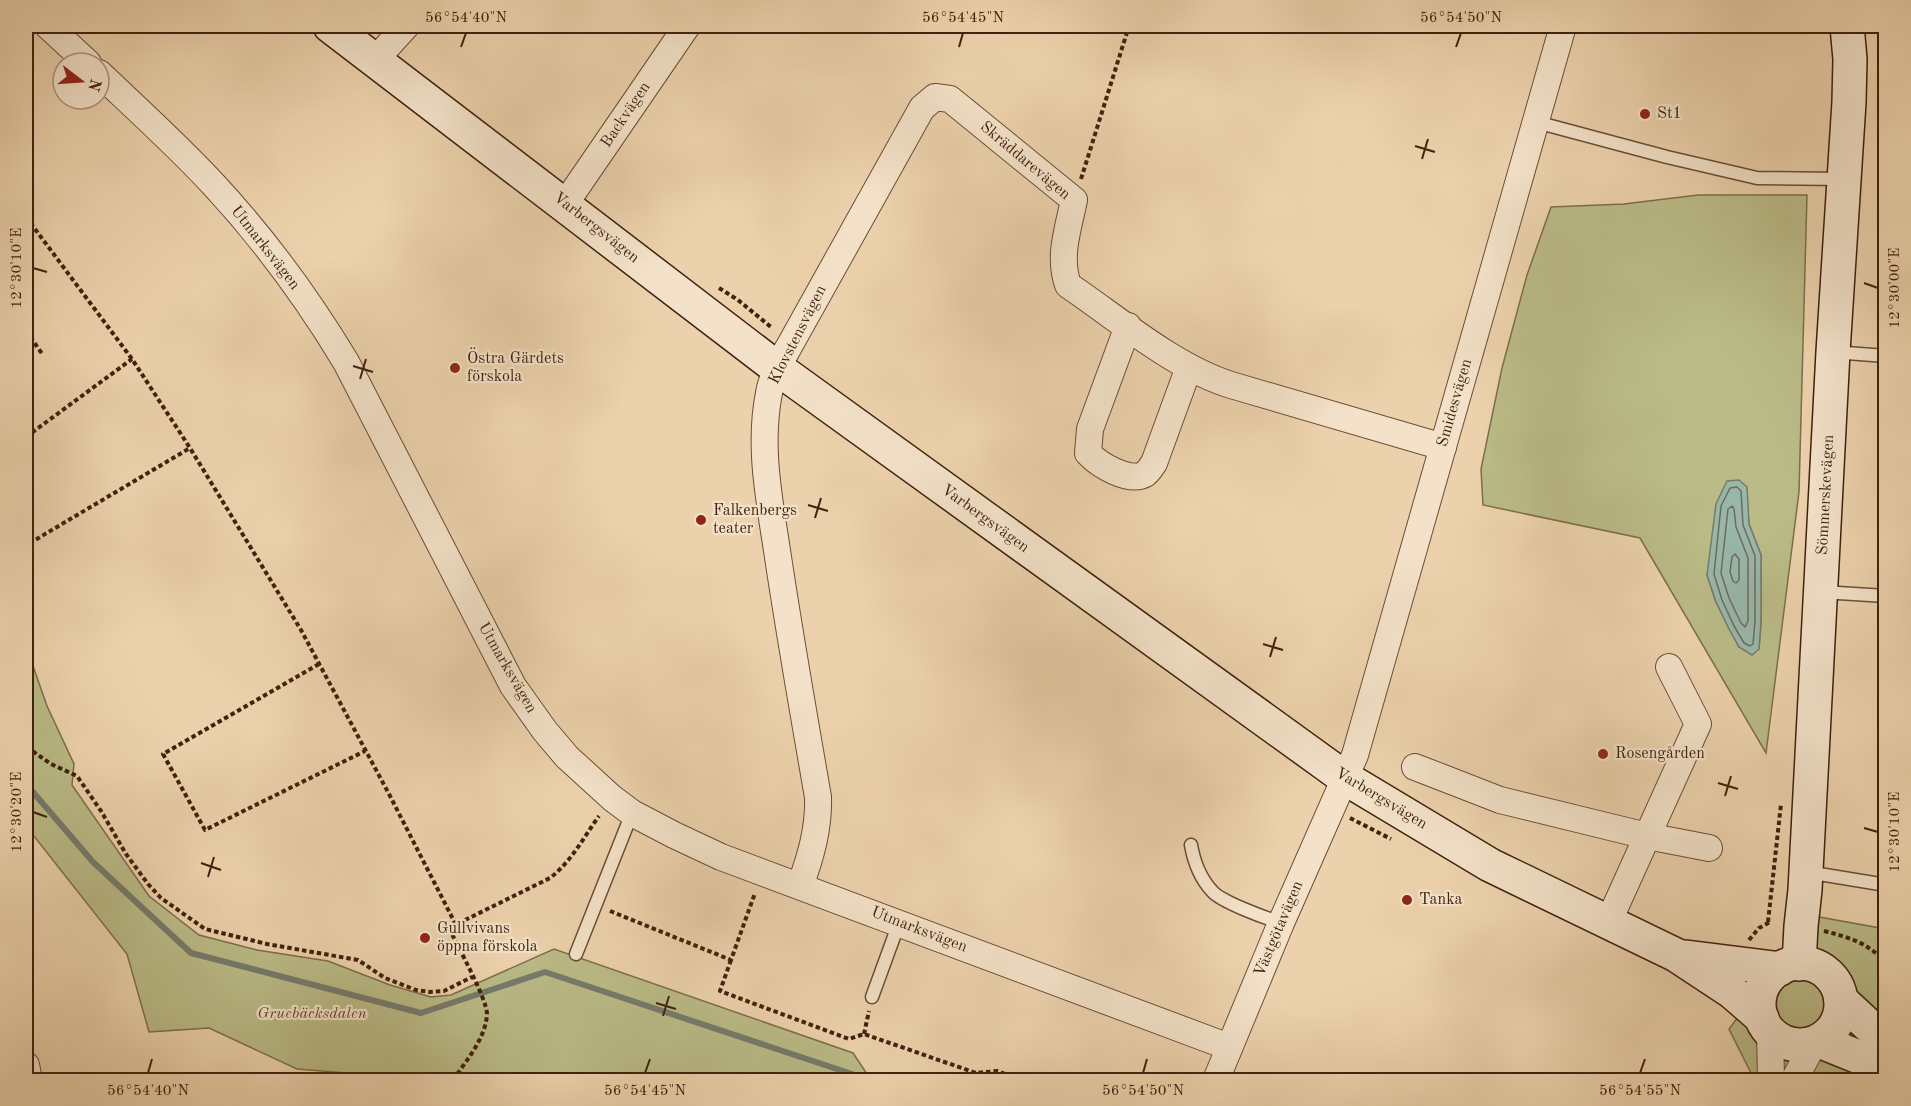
<svg xmlns="http://www.w3.org/2000/svg" width="1911" height="1106" viewBox="0 0 1911 1106" font-family="'Old Standard TT',serif">
<style>
.green{fill:#babb87;stroke:#7e6e4a;stroke-width:1.5;fill-rule:evenodd}
.water{fill:#99b7ab;stroke:#767b6c;stroke-width:1.5}
.lines{fill:none;stroke-linecap:round;stroke-linejoin:round}
.shore{stroke:#6d6c5c;stroke-width:1.5}
.stream{stroke:#767b6c;stroke-width:6}
.lane-casing{stroke:#6c4c35;stroke-width:15}
.street-casing{stroke:#6c4c35;stroke-width:28}
.secondary-casing{stroke:#41200d;stroke-width:36}
.path{stroke:#41200d;stroke-width:4;stroke-dasharray:4.5 3;stroke-linecap:butt}
.lane{stroke:#f3e2c9;stroke-width:12}
.street{stroke:#f3e2c9;stroke-width:26}
.secondary{stroke:#f3e2c9;stroke-width:33}
.ticks{fill:none;stroke:#41200d;stroke-width:2}
.poi-dot{fill:#8f2418;stroke:#f3e2c9;stroke-width:2}
.labels{text-anchor:middle;dominant-baseline:central;stroke-width:4.5;stroke-linejoin:round;paint-order:stroke}
.poi-label{font-size:16px;fill:#41200d;stroke:#f3e2c9;text-anchor:start}
.street-label{font-size:16px;fill:#41200d;stroke:#f3e2c9}
.park-label{font-size:16px;font-style:italic;fill:#5f472c;stroke:#f3e2c9}
.neatline{fill:none;stroke:#41200d;stroke-width:2}
.ticks-label{font-size:15px;text-anchor:middle;fill:#41200d}
</style>
<rect width="100%" height="100%" fill="#ecd2ac"/>
<filter id="stains"><feTurbulence type="fractalNoise" baseFrequency=".00333" numOctaves="4"/><feColorMatrix values="0 0 0 0 .2 0 0 0 0 .09 0 0 0 0 .02 0 0 0 .5 -.17"/></filter>
<radialGradient id="worn" r=".72"><stop offset=".6" stop-color="#630" stop-opacity="0"/><stop offset="1" stop-color="#630" stop-opacity=".3"/></radialGradient>
<g class="green">
<path d="M1698,195H1807L1799,492L1766,753L1640,538L1483,505L1481,469L1502,368L1527,275L1551,207L1624,204ZM1746,487L1749,524L1761,555V622L1759,648L1739,647L1716,602L1707,575Z"/>
<polygon points="26,646 47,706 74,764 72,785 149,896 199,935 257,950 328,961 390,985 431,997 451,995 554,949 853,1053 871,1080 411,1080 409,1078 297,1069 209,1028 149,1032 127,954 26,826"/>
<polygon points="1814,916 1885,929 1885,1080 1761,1080 1753,1077 1729,1029"/>
</g>
<polygon class="water" points="1739,480 1747,487 1749,524 1761,555 1761,622 1759,649 1752,655 1739,647 1729,629 1716,602 1707,575 1716,504 1727,481"/>
<g class="lines">
<g class="shore">
<polygon points="1737,487 1741,491 1743,525 1755,556 1755,621 1753,644 1750,646 1744,643 1734,626 1722,600 1714,574 1721,506 1730,488"/>
<polygon points="1732,506 1734,509 1736,527 1748,558 1748,621 1745,627 1741,623 1729,598 1721,573 1728,509"/>
<polygon points="1735,554 1739,559 1739,580 1736,583 1733,581 1730,572 1732,557"/>
</g>
<polyline class="stream" points="26,784 93,862 191,953 421,1013 545,972 858,1076 861,1080"/>
<defs>
<g id="lane">
<polyline points="1536,122 1667,157 1757,178 1843,179"/>
<polyline points="1833,352 1886,356"/>
<polyline points="1822,592 1886,596"/>
<path d="M1191,845C1194,862 1200,878 1212,891C1221,902 1266,918 1281,923"/>
<polyline points="1807,872 1886,885"/>
<polyline points="576,954 632,813"/>
<polyline points="872,997 899,923"/>
</g>
<g id="street">
<polyline points="48,26 88,63"/>
<polyline points="375,60 406,26"/>
<path d="M99,73C138,110 178,146 214,185C264,239 308,299 346,362L513,686L545,731L567,757L612,798L632,813L674,835L721,857L1229,1047"/>
<polyline points="565,204 687,26"/>
<path d="M1128,326L1090,429L1088,453C1099,465 1129,483 1145,474C1149,471 1151,467 1154,463L1189,367"/>
<polyline points="1415,767 1500,800 1647,836 1709,848"/>
<path d="M800,886C811,856 819,828 818,797C804,717 790,637 778,557C770,503 758,448 769,393C772,375 782,359 791,343L922,108L935,97L950,99L1074,200C1068,230 1058,256 1068,285C1118,319 1174,367 1231,385L1443,447"/>
<polyline points="1608,923 1698,724 1669,667"/>
<polyline points="1770,1031 1771,1080"/>
<polyline points="26,1065 29,1080"/>
<polyline points="1216,1080 1281,923 1355,755 1563,26"/>
<polyline points="1794,1080 1814,1043"/>
</g>
<g id="secondary">
<polyline points="330,26 777,368 1345,778 1490,865 1676,955 1732,992 1762,1018"/>
<polyline points="1686,957 1780,969"/>
<circle cx="1800" cy="1004" r="41"/>
<polyline points="1799,964 1801,926 1805,890 1833,352 1849,102 1850,59 1847,26"/>
<polyline points="1841,1000 1869,1026 1886,1036"/>
<polyline points="1819,1041 1886,1068"/>
</g>
</defs>
<use href="#lane" class="lane-casing"/>
<use href="#street" class="street-casing"/>
<use href="#secondary" class="secondary-casing"/>
<g class="path">
<polyline points="1081,179 1129,26"/>
<polyline points="26,217 132,359 190,448 301,630 389,794 456,925"/>
<polyline points="719,288 738,300 771,327"/>
<polyline points="26,331 43,355"/>
<polyline points="26,437 132,359"/>
<polyline points="26,536 30,543 190,448"/>
<polyline points="319,664 163,754 205,830 365,751"/>
<polyline points="26,739 28,748 51,764 77,776 101,811 126,854 148,884 161,898 205,929 267,944 358,960 385,978 416,990 430,992 444,991 472,977"/>
<polyline points="1350,818 1391,839"/>
<polyline points="610,911 731,960 755,893"/>
<polyline points="1768,922 1781,804"/>
<path d="M1824,931C1848,937 1870,943 1886,964"/>
<polyline points="1749,940 1759,928 1770,922"/>
<polyline points="731,960 720,991 849,1039 864,1034 976,1073 997,1071 1023,1080"/>
<polyline points="864,1034 869,1011"/>
<path d="M453,1080C466,1061 486,1038 487,1014C487,999 457,945 449,928L550,878C572,861 583,838 599,816"/>
</g>
<use href="#lane" class="lane"/>
<use href="#street" class="street"/>
<use href="#secondary" class="secondary"/>
</g>
<path class="ticks" d="M461,47L466,33M959,47L963,33M1456,47L1461,33M1415,146L1435,152M1422,159L1428,139M33,268L47,272M1864,283L1878,288M353,366L373,372M360,379L366,359M808,505L828,511M815,518L821,498M1263,644L1283,650M1270,657L1276,637M1718,783L1738,789M1725,796L1731,776M33,812L47,817M1864,828L1878,832M201,863L221,870M208,877L214,857M656,1003L676,1009M663,1016L669,996M148,1073L152,1059M645,1073L650,1059M1143,1073L1147,1059M1640,1073L1645,1059"/>
<g class="poi-dot">
<circle cx="1645" cy="114" r="6"/>
<circle cx="455" cy="368" r="6"/>
<circle cx="701" cy="520" r="6"/>
<circle cx="1603" cy="754" r="6"/>
<circle cx="1407" cy="900" r="6"/>
<circle cx="425" cy="938" r="6"/>
</g>
<g class="labels">
<g class="poi-label">
<text x="1657" y="114">St1</text>
<text x="467" y="359">Östra Gärdets<tspan x="467" dy="18">förskola</tspan></text>
<text x="713" y="511">Falkenbergs<tspan x="713" dy="18">teater</tspan></text>
<text x="1615" y="754">Rosengården</text>
<text x="1419" y="900">Tanka</text>
<text x="437" y="929">Gullvivans<tspan x="437" dy="18">öppna förskola</tspan></text>
</g>
<g class="street-label">
<text transform="translate(626 115) rotate(-56)">Backvägen</text>
<text transform="translate(1025 161) rotate(40)">Skräddarevägen</text>
<text transform="translate(596 228) rotate(38)">Varbergsvägen</text>
<text transform="translate(265 248) rotate(52)">Utmarksvägen</text>
<text transform="translate(798 335) rotate(-63)">Klovstensvägen</text>
<text transform="translate(1455 403) rotate(-74)">Smidesvägen</text>
<text transform="translate(1826 495) rotate(-87)">Sömmerskevägen</text>
<text transform="translate(985 519) rotate(36)">Varbergsvägen</text>
<text transform="translate(507 668) rotate(60)">Utmarksvägen</text>
<text transform="translate(1381 799) rotate(31)">Varbergsvägen</text>
<text transform="translate(1279 929) rotate(-67)">Västgötavägen</text>
<text transform="translate(919 930) rotate(21)">Utmarksvägen</text>
</g>
<g class="park-label">
<text x="312" y="1014">Gruebäcksdalen</text>
</g>
</g>
<rect width="1911" height="1106" fill="none" stroke="#ecd2ac" stroke-width="66"/>
<g transform="translate(81 81) rotate(107)"><circle r="28" fill="#f3e2c9" stroke="#ac947e" stroke-width="1.5"/>
<path d="M0-4.5L10 22L0 15L-10 22Z" fill="#8f2418"/>
<text y="-9" font-size="16" font-weight="bold" text-anchor="middle" fill="#41200d">N</text>
</g>
<rect x="33" y="33" width="1845" height="1040" class="neatline"/>
<g class="ticks-label">
<text x="466" y="22">56°54'40"N</text>
<text x="963" y="22">56°54'45"N</text>
<text x="1461" y="22">56°54'50"N</text>
<text transform="translate(16 268) rotate(-90)" y="5">12°30'10"E</text>
<text transform="translate(1894 288) rotate(-90)" y="5">12°30'00"E</text>
<text transform="translate(16 812) rotate(-90)" y="5">12°30'20"E</text>
<text transform="translate(1894 832) rotate(-90)" y="5">12°30'10"E</text>
<text x="148" y="1095">56°54'40"N</text>
<text x="645" y="1095">56°54'45"N</text>
<text x="1143" y="1095">56°54'50"N</text>
<text x="1640" y="1095">56°54'55"N</text>
</g>
<rect width="100%" height="100%" filter="url(#stains)"/>
<rect width="100%" height="100%" fill="url(#worn)"/>
</svg>
